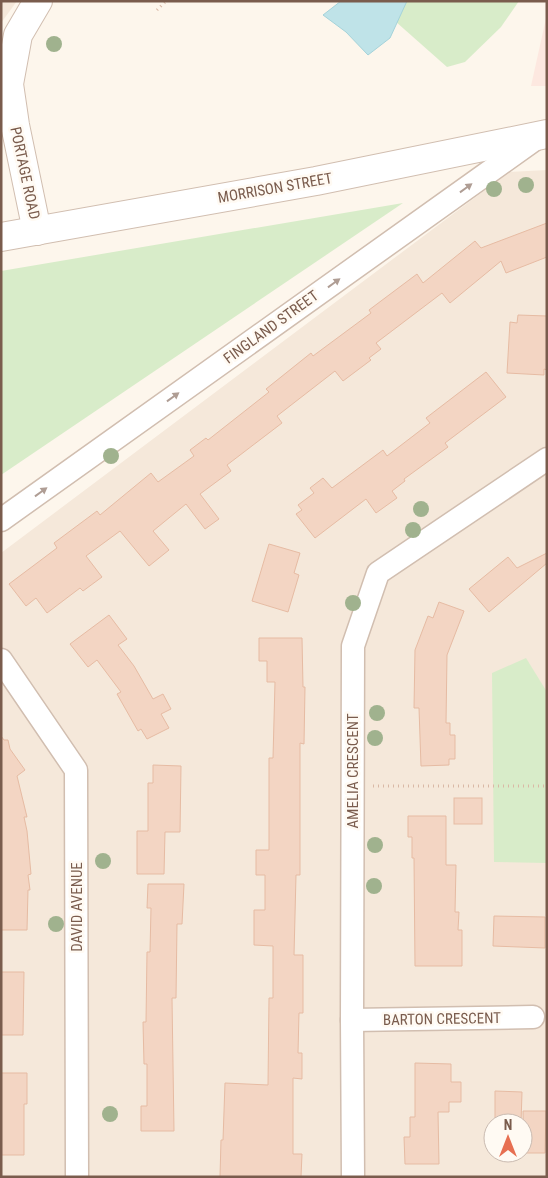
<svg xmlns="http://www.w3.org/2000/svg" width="548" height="1178" viewBox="0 0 548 1178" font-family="'Roboto Condensed',sans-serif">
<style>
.residential{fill:#f5e8da;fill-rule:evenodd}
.commercial{fill:#fde8e0}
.green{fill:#d8ecc9}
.water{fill:#bfe3e8;stroke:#a5d3da}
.building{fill:#f3d5c3;stroke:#e6bba3}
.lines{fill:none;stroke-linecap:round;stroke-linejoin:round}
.minor-casing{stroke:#d1beb0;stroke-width:25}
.tertiary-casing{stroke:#d1beb0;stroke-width:30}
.path{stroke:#d9b8a5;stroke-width:3;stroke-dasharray:1 4;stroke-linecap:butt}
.minor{stroke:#fff;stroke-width:22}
.tertiary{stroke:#fff;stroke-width:28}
.tree{fill:#a0b28e}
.oneway{fill:#af9d94}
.labels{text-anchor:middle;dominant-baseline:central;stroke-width:5;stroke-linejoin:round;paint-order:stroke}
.street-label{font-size:15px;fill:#7a5c4d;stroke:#fffaf3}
</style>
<rect width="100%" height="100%" fill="#fdf6ec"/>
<g class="residential">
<polygon points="1,1 17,1 1,23"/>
<path d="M547,170V1177H1V553L509,172ZM493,1123H523V1153H493Z"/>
</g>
<polygon class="commercial" points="547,14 547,86 531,86"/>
<g class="green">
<polygon points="381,1 519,1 501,27 465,62 447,67 378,6"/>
<polygon points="403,203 1,475 1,271"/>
<polygon points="526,658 547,692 547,863 494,862 492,673"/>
</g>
<polygon class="water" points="341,1 407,1 390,38 368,55 346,32 323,15"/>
<g class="building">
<polygon points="547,223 547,257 506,273 501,261 450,303 442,293 376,343 381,349 369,358 371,360 343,381 335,371 277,416 282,423 227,465 231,471 200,494 219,519 205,529 186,504 153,531 169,550 149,566 120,531 86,556 102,577 83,591 80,588 47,613 36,598 26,606 9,584 57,548 54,543 97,511 100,515 151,473 158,482 194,456 190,450 206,438 208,440 269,392 266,389 311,353 313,356 371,313 369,310 417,274 423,283 475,241 481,248"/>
<polygon points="518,315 547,316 547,370 544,369 544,375 507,373 510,322 517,323"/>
<polygon points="486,372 506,397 445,443 448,447 404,479 405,481 392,491 397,498 376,513 366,499 315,538 296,514 302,510 298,505 314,493 310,488 323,478 332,488 383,450 387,456 430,423 426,418"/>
<polygon points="269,544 300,553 294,573 299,575 288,612 252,601"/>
<polygon points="547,553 547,563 489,612 469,589 508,557 517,568"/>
<polygon points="439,602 464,611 447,655 446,723 450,723 450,735 455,735 455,759 449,759 449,765 421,766 419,708 414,708 415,650 428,616 433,618"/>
<polygon points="109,615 127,639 118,645 134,666 153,699 163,694 171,709 161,714 169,728 147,739 141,729 138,731 117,694 121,692 97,660 88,667 70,644"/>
<polygon points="259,638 302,638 303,687 305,687 304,744 300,743 300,875 296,875 294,955 303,955 303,1013 299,1013 298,1053 302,1053 302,1079 293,1078 293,1154 302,1154 301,1177 220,1177 221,1140 223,1140 225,1083 268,1085 269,998 273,998 273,946 254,945 254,910 265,910 265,875 256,875 256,850 269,850 269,758 273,758 275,682 267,682 267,661 259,661"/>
<polygon points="1,736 4,740 8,740 10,749 25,770 17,776 27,817 24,817 27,831 31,874 28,875 30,890 28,890 27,930 1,930"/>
<polygon points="153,765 181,766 180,832 165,832 164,874 137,874 137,831 148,831 148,783 153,783"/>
<rect x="454" y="798" width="28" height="26"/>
<polygon points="408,816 446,816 446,865 456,865 455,912 459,912 458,930 462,930 462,966 415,966 414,858 412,858 412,837 408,837"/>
<polygon points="148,884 184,884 182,924 177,924 176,998 172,998 174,1131 141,1131 141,1106 147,1106 147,1064 144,1064 143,1022 146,1022 147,952 150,952 151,908 147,908"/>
<polygon points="494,916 545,917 545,948 493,946"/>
<polygon points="1,972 24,972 23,1035 1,1035"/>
<polygon points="415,1063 451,1064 451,1082 461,1082 461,1102 449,1102 449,1112 438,1112 439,1164 405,1164 404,1137 410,1137 410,1117 415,1117"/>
<polygon points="1,1073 27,1073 27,1104 24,1104 24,1155 1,1155"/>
<polygon points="495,1091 522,1092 521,1123 495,1123"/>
<polygon points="523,1111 546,1111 545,1153 524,1153"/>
</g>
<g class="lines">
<defs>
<g id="minor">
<polyline points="1,520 538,137"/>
<polyline points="1,660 76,770 77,1177"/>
<polyline points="352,1020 533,1017"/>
<polyline points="353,1177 352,1020 353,646 378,573 547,459"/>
</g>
<g id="tertiary">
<polyline points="37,231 15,125 9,84 18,35 38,1"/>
<polyline points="1,237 316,181 547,134"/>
</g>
</defs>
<use href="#minor" class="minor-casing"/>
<use href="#tertiary" class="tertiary-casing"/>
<g class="path">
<polyline points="157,10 166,1"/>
<polyline points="373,786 547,786"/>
</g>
<use href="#minor" class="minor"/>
<use href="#tertiary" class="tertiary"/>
</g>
<g class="tree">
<circle cx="54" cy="44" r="8"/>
<circle cx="526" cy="185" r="8"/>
<circle cx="494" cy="189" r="8"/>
<circle cx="111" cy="456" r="8"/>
<circle cx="421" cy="509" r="8"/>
<circle cx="413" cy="530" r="8"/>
<circle cx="353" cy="603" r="8"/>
<circle cx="377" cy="713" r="8"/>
<circle cx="375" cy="738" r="8"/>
<circle cx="375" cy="845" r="8"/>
<circle cx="103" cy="861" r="8"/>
<circle cx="374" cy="886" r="8"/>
<circle cx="56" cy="924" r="8"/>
<circle cx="110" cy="1114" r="8"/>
</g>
<defs><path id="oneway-solid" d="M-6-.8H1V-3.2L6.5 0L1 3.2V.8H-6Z" transform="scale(1.25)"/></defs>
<g class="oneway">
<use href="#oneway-solid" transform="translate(466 188) rotate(-36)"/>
<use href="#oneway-solid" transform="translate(334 283) rotate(-36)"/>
<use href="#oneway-solid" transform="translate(173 397) rotate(-36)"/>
<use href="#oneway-solid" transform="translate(41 492) rotate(-36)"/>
</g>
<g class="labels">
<g class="street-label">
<text transform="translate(25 173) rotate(78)">PORTAGE ROAD</text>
<text transform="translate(275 188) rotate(-10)">MORRISON STREET</text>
<text transform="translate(271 327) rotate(-36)">FINGLAND STREET</text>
<text transform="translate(353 771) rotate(-90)">AMELIA CRESCENT</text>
<text transform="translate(77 907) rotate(-90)">DAVID AVENUE</text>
<text transform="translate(442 1019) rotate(-1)">BARTON CRESCENT</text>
</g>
</g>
<rect width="548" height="1178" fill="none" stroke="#7a5c4d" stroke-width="5"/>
<g transform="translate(508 1138)"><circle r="24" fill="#fffaf3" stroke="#cabbb1"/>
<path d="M0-4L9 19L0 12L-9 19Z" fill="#e76f51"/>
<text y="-8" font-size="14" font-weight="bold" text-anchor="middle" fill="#7a5c4d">N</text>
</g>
</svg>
